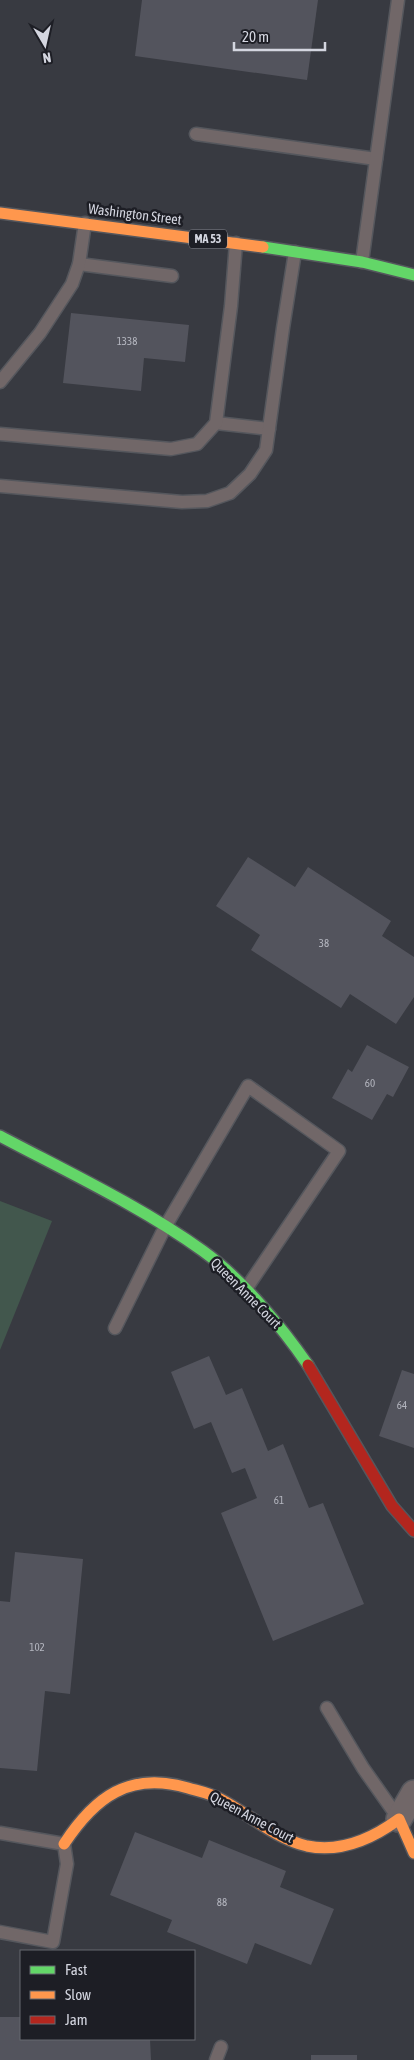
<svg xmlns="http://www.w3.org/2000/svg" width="414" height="2060" viewBox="0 0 414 2060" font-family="'Asap Condensed',sans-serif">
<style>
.green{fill:#42574d}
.building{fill:#53545d}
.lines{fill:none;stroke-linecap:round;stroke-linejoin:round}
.lane-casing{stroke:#55575d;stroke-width:15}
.street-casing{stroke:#55575d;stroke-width:28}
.fast-casing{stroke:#55575d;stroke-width:14}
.slow-casing{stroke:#55575d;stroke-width:14}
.jam-casing{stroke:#55575d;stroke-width:14}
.lane{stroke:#716768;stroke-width:12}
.street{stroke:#716768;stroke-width:25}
.fast{stroke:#63d668;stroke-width:11}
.slow{stroke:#ff974d;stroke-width:11}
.jam{stroke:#b3261e;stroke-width:11}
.labels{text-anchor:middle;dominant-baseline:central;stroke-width:5;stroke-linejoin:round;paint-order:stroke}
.number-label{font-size:11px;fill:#b4b6bf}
.shield{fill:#1d1e25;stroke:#9d9fa8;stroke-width:1}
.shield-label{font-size:12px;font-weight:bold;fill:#d4d6e0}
.street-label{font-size:14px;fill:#d4d6e0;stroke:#1d1e25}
</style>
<rect width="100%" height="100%" fill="#383a41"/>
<polygon class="green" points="0,1201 52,1221 0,1350"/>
<g class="building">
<polygon points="142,0 318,0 307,80 135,56"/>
<polygon points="71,313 189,325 185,362 144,358 141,391 63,383"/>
<polygon points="248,857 295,887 308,867 391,921 382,936 414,957 414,997 396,1024 350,994 341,1008 251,950 260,935 216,906"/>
<polygon points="367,1045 409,1067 393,1097 387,1094 372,1120 332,1098 348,1069 352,1072"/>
<polygon points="209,1356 226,1395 242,1388 268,1451 283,1444 309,1508 323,1503 364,1604 273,1641 221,1513 257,1498 245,1468 232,1473 211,1422 194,1429 171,1372"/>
<polygon points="402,1370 414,1374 414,1448 379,1436"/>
<polygon points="15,1552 83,1559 70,1694 45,1691 37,1771 0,1768 0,1601 10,1602"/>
<polygon points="135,1832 202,1858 209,1840 286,1871 280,1887 334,1909 311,1965 255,1943 247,1964 167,1932 172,1920 110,1895"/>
<polygon points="0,2017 21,2017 21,2039 150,2039 151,2060 0,2060"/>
<rect x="311" y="2055" width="46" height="5"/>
</g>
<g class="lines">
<defs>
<g id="lane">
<polyline points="196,134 376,159"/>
<polyline points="362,262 398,0"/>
<polyline points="79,264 172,276"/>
<polyline points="0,382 40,333 72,284 79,264 85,223"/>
<polyline points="216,423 269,429"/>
<polyline points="0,434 171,449 197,444 216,423 231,306 236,243"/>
<polyline points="0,486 182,502 207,501 230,493 250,474 266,450 283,328 295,252"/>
<polyline points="115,1328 165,1227 248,1086 339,1151 246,1289"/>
<polyline points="327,1708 363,1768 399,1819"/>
<polyline points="0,1833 64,1844 67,1864 53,1942 0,1932"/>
<polyline points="216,2060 221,2047"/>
</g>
<polyline id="street" points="399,1819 414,1793"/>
<g id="fast">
<polyline points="263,247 362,262 414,275"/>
<path d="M0,1136C66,1171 142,1207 203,1251C242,1279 281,1326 308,1365"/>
</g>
<g id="slow">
<polyline points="0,213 263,247"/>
<path d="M64,1844C95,1797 129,1771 188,1788C198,1791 210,1793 220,1799C249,1814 274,1838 307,1846C341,1853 372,1839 399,1819L414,1853"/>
</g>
<polyline id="jam" points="308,1365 392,1506 414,1531"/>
</defs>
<use href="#lane" class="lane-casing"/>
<use href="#street" class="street-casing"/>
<use href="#fast" class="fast-casing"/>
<use href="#slow" class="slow-casing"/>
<use href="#jam" class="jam-casing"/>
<use href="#lane" class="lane"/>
<use href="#street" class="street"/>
<use href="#fast" class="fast"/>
<use href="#slow" class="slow"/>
<use href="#jam" class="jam"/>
</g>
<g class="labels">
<g class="number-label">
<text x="127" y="341">1338</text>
<text x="324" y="943">38</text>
<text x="370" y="1083">60</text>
<text x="402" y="1405">64</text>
<text x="279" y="1500">61</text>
<text x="37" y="1647">102</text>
<text x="222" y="1902">88</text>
</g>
<rect class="shield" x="189" y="229.5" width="38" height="19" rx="4"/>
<g class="shield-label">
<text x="208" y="239">MA 53</text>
</g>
<g class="street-label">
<text transform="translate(135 214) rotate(7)">Washington Street</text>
<text transform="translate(246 1293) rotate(45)">Queen Anne Court</text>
<text transform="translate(252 1817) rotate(28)">Queen Anne Court</text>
</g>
</g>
<rect x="20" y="1950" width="175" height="90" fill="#1d1e25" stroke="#666870"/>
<rect x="30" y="1966" width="25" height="8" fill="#63d668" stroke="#666870"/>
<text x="65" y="1975" font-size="15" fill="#d4d6e0">Fast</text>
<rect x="30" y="1991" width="25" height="8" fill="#ff974d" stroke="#666870"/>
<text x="65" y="2000" font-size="15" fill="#d4d6e0">Slow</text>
<rect x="30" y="2016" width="25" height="8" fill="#b3261e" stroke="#666870"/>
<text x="65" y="2025" font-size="15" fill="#d4d6e0">Jam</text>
<g transform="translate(45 45) rotate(171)" stroke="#1d1e25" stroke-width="4" paint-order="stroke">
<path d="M0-4L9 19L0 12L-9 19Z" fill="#d4d6e0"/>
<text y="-8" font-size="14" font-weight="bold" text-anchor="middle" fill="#d4d6e0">N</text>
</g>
<path d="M234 42v8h91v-8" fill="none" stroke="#d4d6e0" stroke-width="2.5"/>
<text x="242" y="42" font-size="15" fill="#d4d6e0" stroke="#1d1e25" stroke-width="4" paint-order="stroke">20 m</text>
</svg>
